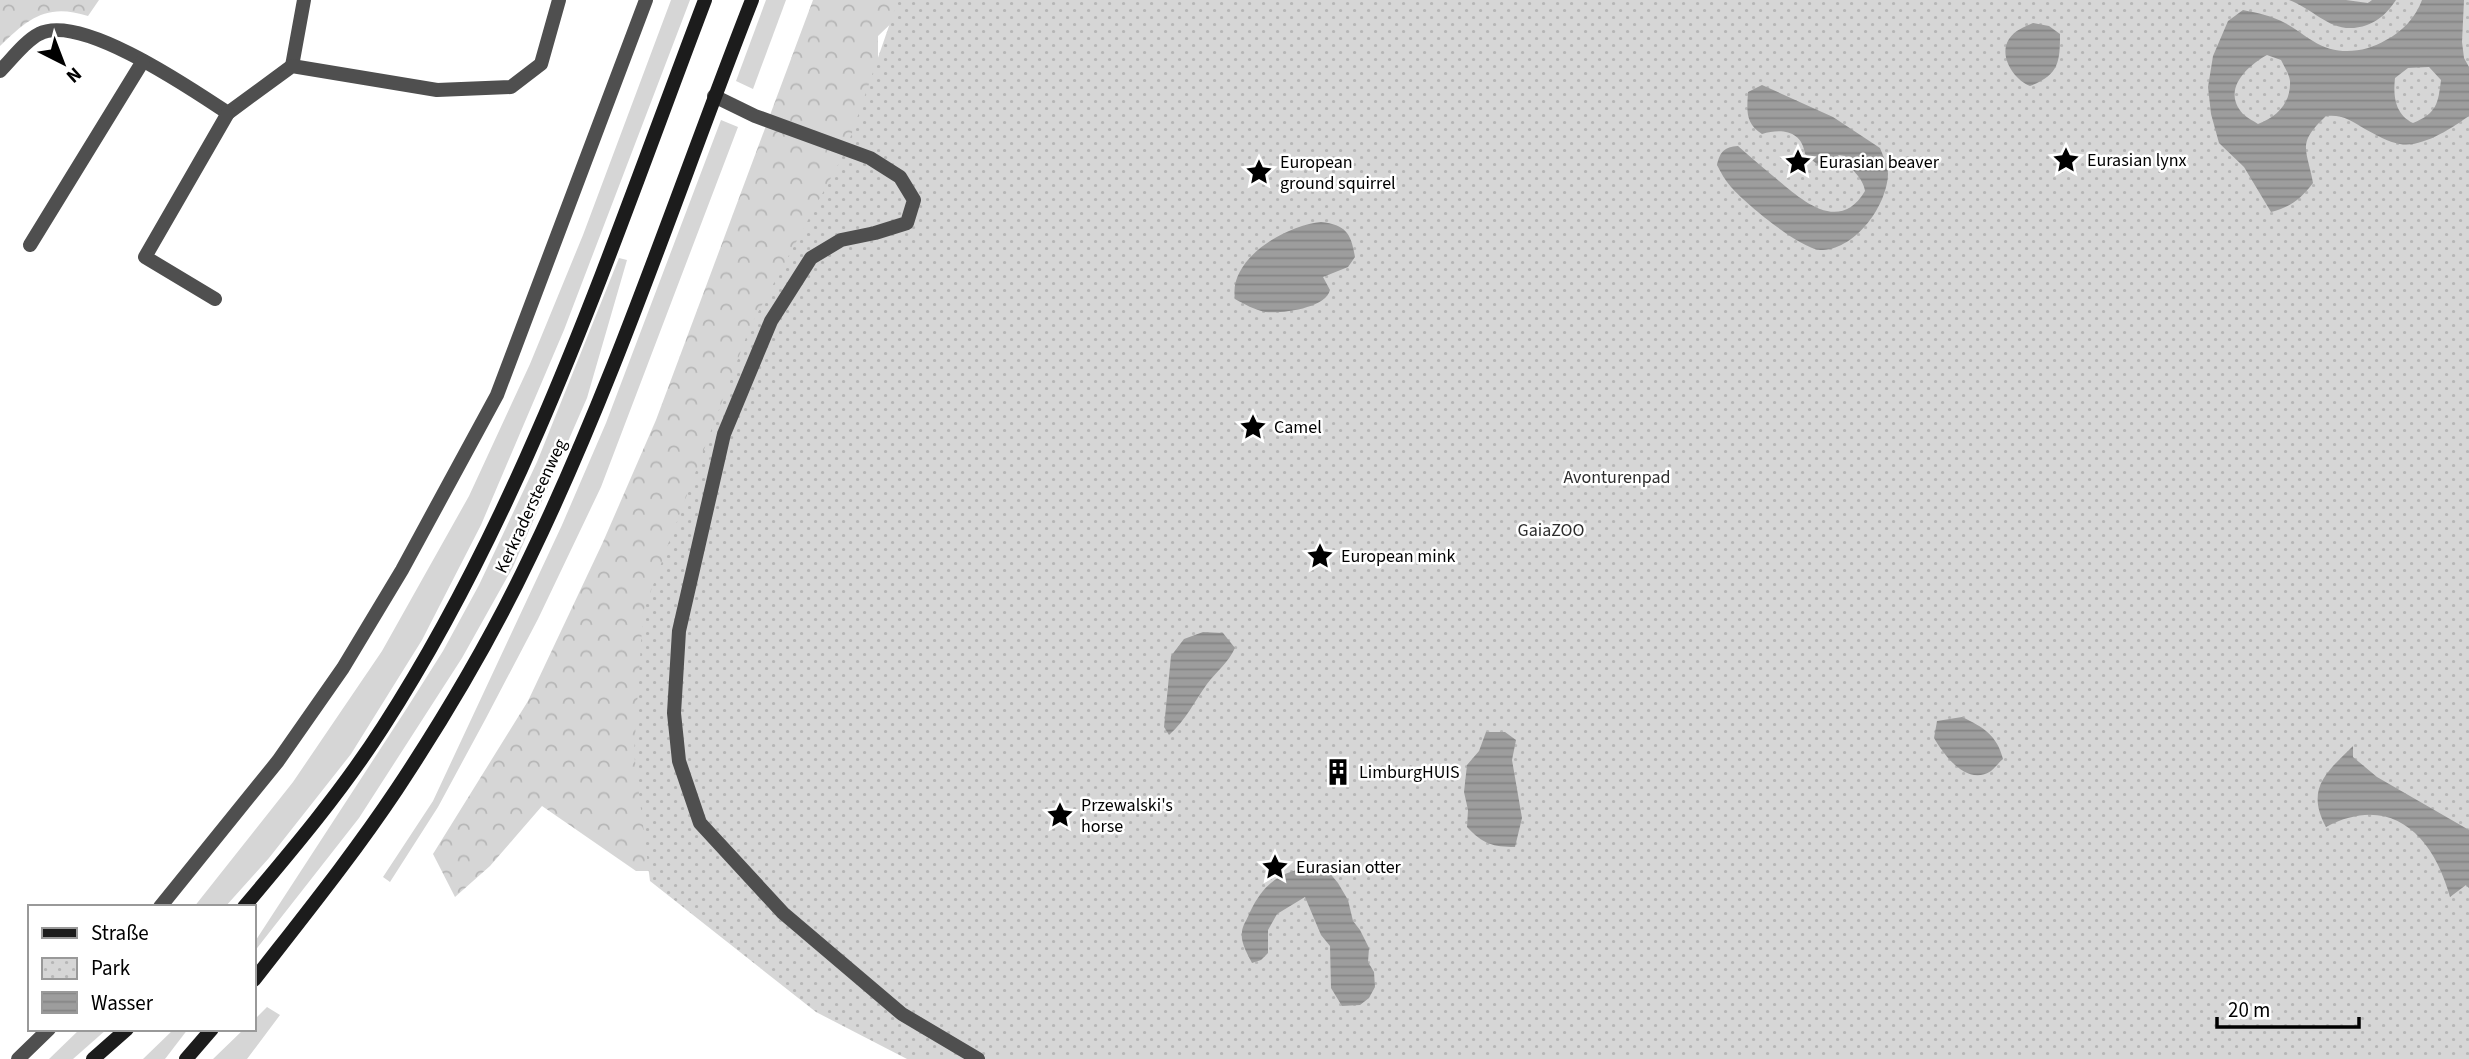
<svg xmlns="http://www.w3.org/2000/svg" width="2469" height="1059" viewBox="0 0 2469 1059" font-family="'Source Sans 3',sans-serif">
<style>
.green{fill:#d6d6d6}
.forest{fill:url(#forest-crowns)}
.park{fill:url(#park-dots)}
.water{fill:url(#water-rules);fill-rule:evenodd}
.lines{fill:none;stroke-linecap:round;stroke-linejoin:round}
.service{stroke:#4f4f4f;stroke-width:14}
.minor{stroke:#4f4f4f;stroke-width:14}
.secondary{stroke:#1c1c1c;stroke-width:14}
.labels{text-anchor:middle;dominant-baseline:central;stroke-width:5;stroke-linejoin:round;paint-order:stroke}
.poi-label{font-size:18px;fill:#000;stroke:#fff;text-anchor:start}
.park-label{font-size:18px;fill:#2d2d2d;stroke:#fff}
.street-label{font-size:18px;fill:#000;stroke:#fff}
</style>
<defs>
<pattern id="forest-crowns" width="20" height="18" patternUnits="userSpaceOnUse" patternTransform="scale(1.75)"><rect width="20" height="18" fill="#d6d6d6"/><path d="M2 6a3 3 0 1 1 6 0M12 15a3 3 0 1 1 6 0" fill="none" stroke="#b6b6b6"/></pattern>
<pattern id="park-dots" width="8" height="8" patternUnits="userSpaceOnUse" patternTransform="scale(1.75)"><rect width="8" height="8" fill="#d6d6d6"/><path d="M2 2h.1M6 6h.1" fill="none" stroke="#b6b6b6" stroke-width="1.8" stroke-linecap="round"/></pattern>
<pattern id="water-rules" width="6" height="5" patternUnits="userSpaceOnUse" patternTransform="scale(1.75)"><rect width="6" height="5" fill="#9d9d9d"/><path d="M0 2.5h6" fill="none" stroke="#858585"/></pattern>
</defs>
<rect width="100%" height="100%" fill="#fff"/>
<g class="green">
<polygon points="671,0 690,0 564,330 481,525 422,640 351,754 269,858 225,907 194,907 293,782 382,651 469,496 530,364 583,235"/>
<polygon points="766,0 786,0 753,89 736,81"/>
<polygon points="721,120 738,127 601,487 538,619 485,720 438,807 390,882 383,877 433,801 562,525 606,423"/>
<polygon points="619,258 627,260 587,398 513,567 462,658 359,818 254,952 254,943 407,708 443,651 479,585 537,462"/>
<polygon points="267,1007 280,1015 247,1059 213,1059 244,1029 254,1029 254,1020"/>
<polygon points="80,1029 107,1029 73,1059 49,1059"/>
<polygon points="174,1029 188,1029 165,1059 143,1059"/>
</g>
<g class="forest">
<path d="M0,0H99L88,16C47,3 29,18 0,46Z"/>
<polygon points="813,0 961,0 902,13 878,36 878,82 664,871 636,871 542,806 490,866 455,897 433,854 528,701 603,542 656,420"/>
</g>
<polygon class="park" points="898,0 2469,0 2469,1059 907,1059 816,1012 650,881 634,753 643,612 750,327 846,150"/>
<g class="water">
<path d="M2289,0H2346L2368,3L2372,0H2396C2388,12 2380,20 2367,25C2333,37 2318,11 2289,0Z"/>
<path d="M2422,0H2464L2462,42L2464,58L2469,67V116C2452,128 2422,148 2400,144C2388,142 2376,135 2365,129C2352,121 2342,114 2326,116C2296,144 2307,149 2313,183C2301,199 2290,207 2271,212L2244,167L2219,143L2211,114L2208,87L2213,56L2228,21L2243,10C2258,13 2272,16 2285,23C2295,28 2304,36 2313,41C2336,56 2364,53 2386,40C2402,32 2416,17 2422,0ZM2267,55L2281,60C2284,66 2289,74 2290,81C2291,103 2277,117 2258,124C2254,121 2247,118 2243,114C2221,90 2247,66 2267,55ZM2429,67L2441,80C2438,104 2437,113 2413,123C2395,114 2393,96 2395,78L2408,68Z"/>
<path d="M2033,23L2049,26L2060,34C2060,62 2059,75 2030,86C2014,80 1998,56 2009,39C2015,30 2024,27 2033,23Z"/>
<path d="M1762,85L1833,117L1880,148C1883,156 1888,165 1888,174C1887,205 1857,248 1823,250C1802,251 1746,204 1731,187C1725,180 1721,173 1717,165C1720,152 1724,147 1738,146C1751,158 1765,169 1779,181C1804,202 1840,233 1865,191C1863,176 1849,170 1845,156L1839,155L1826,164L1818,165L1805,154C1802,131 1782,128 1762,134C1745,123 1747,111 1748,92Z"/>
<path d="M1321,222C1346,225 1351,233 1355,257L1348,267L1323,277L1330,290C1326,308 1282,314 1265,312C1255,310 1244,304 1235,299C1228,258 1287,225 1321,222Z"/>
<path d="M1203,632L1223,633L1235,648C1228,663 1217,671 1207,684C1194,702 1186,720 1169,735L1164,727L1171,656L1184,639Z"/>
<path d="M1962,717C1983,727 1997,735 2003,759C1999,762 1995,768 1991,771C1967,787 1944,755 1934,738L1937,721Z"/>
<path d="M1486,732H1505L1516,740L1512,760L1522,818L1515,847C1493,847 1483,844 1467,827L1468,810L1464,792L1467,765L1479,751Z"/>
<path d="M2353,746V757L2377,777L2469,830V888L2466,885L2450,897C2433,835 2391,793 2326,827C2305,788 2327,772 2353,746Z"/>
<path d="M1323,865L1338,883L1348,900L1353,921L1360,930L1369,948L1368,962L1374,972L1375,987L1369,998L1360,1005L1342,1006L1331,988L1330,946L1321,935L1305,897L1277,914L1268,930V953L1261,960L1252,963C1248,955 1240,942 1242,932C1242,926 1248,918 1250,912C1267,877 1286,870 1323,865Z"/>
</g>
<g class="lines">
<g class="service">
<polyline points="292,66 304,0"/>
<path d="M0,71C11,60 25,41 39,34C80,12 193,90 228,113L292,66L437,90L511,87L541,64L559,0"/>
<polyline points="714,96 755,116 870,158 900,177 914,200 907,223 875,233 841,240 811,258 771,321 724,434 679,631 674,713 679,761 700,823 783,913 902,1014 978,1059"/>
<polyline points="30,245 143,61"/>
<polyline points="215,299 145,257 228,113"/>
</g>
<g class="minor">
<polyline points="160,907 278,761 343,668 402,570 497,395 646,0"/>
<polyline points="18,1059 49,1029"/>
</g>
<g class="secondary">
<path d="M244,907C293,849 342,791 383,727C527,504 611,247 705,0"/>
<path d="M254,980C303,917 353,855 397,789C446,715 492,637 530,557C617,377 679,186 752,0"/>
<polyline points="93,1059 127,1029"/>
<polyline points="186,1059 212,1029"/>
</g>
</g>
<defs>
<symbol id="sight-bare" viewBox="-9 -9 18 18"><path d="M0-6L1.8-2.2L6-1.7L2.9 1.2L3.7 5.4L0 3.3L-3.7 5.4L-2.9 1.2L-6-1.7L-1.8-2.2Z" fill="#000" stroke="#fff" stroke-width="2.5" paint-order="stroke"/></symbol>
<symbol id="building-bare" viewBox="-9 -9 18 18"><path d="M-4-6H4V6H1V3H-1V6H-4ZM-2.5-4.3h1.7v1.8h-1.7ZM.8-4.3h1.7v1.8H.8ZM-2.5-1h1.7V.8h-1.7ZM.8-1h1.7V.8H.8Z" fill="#000" stroke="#fff" stroke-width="2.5" paint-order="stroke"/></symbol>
</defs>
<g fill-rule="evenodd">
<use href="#sight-bare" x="2047" y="141" width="38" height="38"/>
<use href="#sight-bare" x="1779" y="143" width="38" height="38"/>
<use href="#sight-bare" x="1240" y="153" width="38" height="38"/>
<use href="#sight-bare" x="1234" y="408" width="38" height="38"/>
<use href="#sight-bare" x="1301" y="537" width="38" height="38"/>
<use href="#building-bare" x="1319" y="753" width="38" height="38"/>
<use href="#sight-bare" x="1041" y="796" width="38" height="38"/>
<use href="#sight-bare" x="1256" y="848" width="38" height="38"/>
</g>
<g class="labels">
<g class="poi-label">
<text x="2087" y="160">Eurasian lynx</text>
<text x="1280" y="162">European<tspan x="1280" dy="21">ground squirrel</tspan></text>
<text x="1819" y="162">Eurasian beaver</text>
<text x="1274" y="427">Camel</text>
<text x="1341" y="556">European mink</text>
<text x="1359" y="772">LimburgHUIS</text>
<text x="1081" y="805">Przewalski's<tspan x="1081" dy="21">horse</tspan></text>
<text x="1296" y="867">Eurasian otter</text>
</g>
<g class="park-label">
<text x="1617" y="477">Avonturenpad</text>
<text x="1551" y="530">GaiaZOO</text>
</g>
<g class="street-label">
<text transform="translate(531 506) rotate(-65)">Kerkradersteenweg</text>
</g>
</g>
<rect x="28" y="905" width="228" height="126" fill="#ffffff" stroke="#999999" stroke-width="2"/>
<rect x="42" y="928" width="35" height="10" fill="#1c1c1c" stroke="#999999" stroke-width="2"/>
<text x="91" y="940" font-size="21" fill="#000000">Straße</text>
<rect x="42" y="958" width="35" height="21" fill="url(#park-dots)" stroke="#999999" stroke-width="2"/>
<text x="91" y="975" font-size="21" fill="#000000">Park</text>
<rect x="42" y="992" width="35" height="21" fill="url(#water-rules)" stroke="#999999" stroke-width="2"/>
<text x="91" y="1010" font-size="21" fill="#000000">Wasser</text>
<g transform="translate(63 63) rotate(138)" stroke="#ffffff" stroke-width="5" paint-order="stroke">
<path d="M0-5L12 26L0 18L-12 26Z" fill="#000000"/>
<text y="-10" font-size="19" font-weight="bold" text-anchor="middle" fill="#000000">N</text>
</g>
<path d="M2217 1017v10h142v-10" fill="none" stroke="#000000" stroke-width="3.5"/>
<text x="2228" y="1017" font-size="21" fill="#000000" stroke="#ffffff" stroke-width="5" paint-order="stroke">20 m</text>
</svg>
